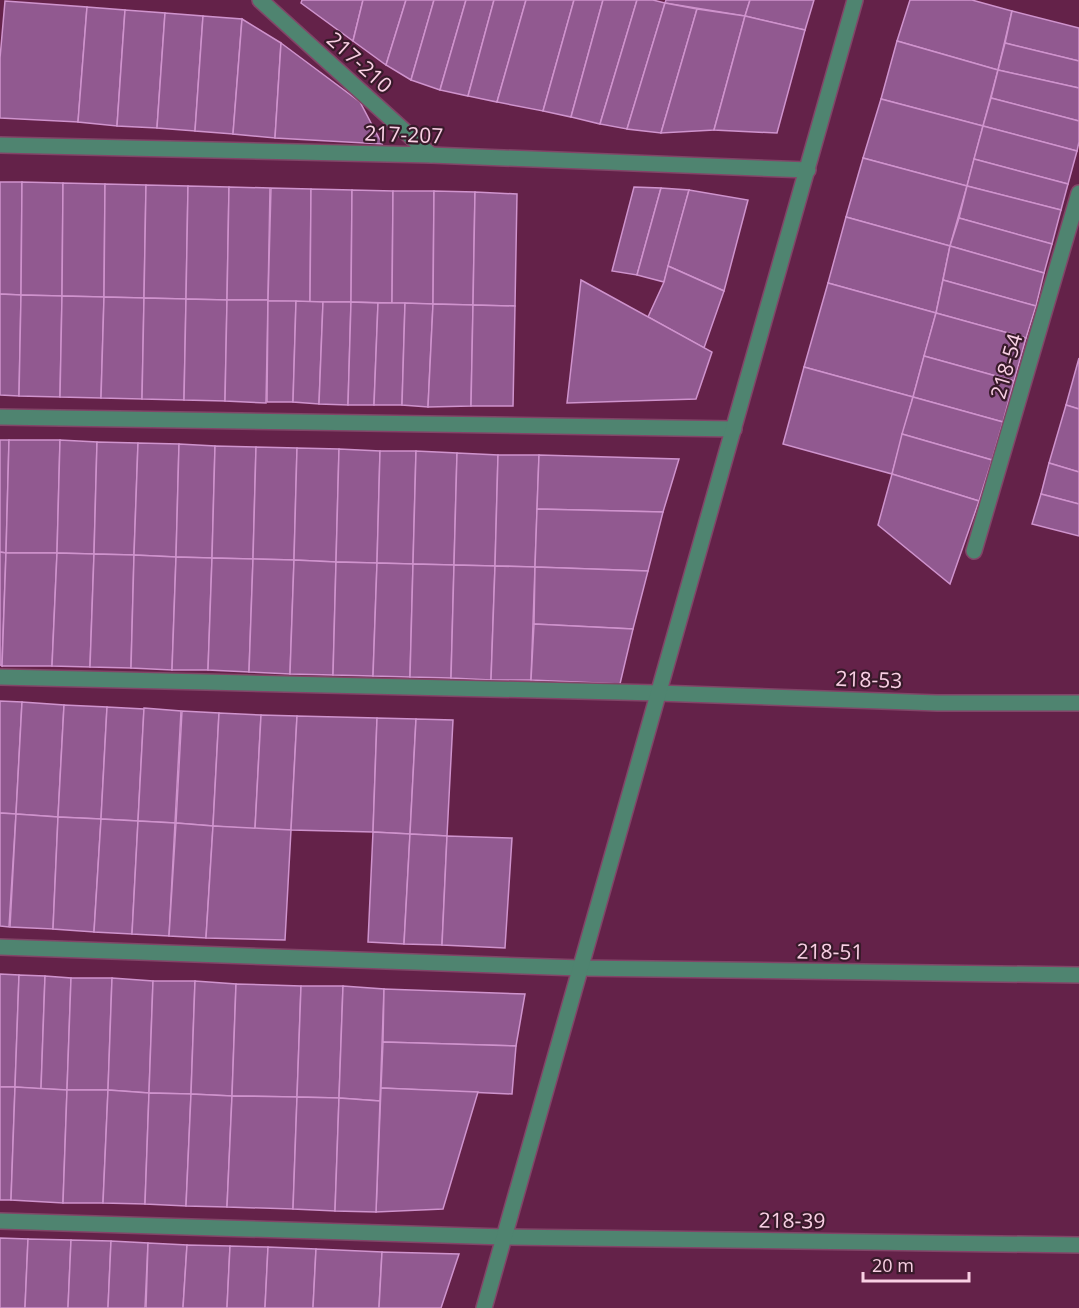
<svg xmlns="http://www.w3.org/2000/svg" width="1079" height="1308" viewBox="0 0 1079 1308" font-family="'Open Sans',sans-serif">
<style>
.building{fill:#915990;stroke:#cf93cd;stroke-width:1.5}
.lines{fill:none;stroke-linecap:round;stroke-linejoin:round}
.minor-casing{stroke:#824568;stroke-width:18}
.minor{stroke:#4f8470;stroke-width:15}
.labels{text-anchor:middle;dominant-baseline:central;stroke-width:4.5;stroke-linejoin:round;paint-order:stroke}
.street-label{font-size:21px;fill:#f9d0e4;stroke:#381a2a}
</style>
<rect width="100%" height="100%" fill="#642249"/>
<g class="building">
<polygon points="302,0 363,0 353,41 301,3"/>
<polygon points="363,0 406,0 386,65 353,41"/>
<polygon points="406,0 434,0 411,80 386,65"/>
<polygon points="434,0 466,0 440,90 411,80"/>
<polygon points="466,0 494,0 468,96 440,90"/>
<polygon points="494,0 526,0 497,102 468,96"/>
<polygon points="526,0 574,0 543,111 497,102"/>
<polygon points="574,0 603,0 571,117 543,111"/>
<polygon points="603,0 637,0 600,124 571,117"/>
<polygon points="637,0 653,0 665,3 627,129 600,124"/>
<polygon points="666,0 750,0 745,16 665,3"/>
<polygon points="750,0 814,0 805,30 745,16"/>
<polygon points="910,0 972,0 1012,11 998,70 897,41"/>
<polygon points="5,1 87,7 78,122 0,118 0,58"/>
<polygon points="665,3 697,9 661,133 627,129"/>
<polygon points="87,7 125,10 117,126 78,122"/>
<polygon points="697,9 745,16 714,130 661,133"/>
<polygon points="125,10 165,13 157,128 117,126"/>
<polygon points="1012,11 1079,28 1079,61 1005,43"/>
<polygon points="165,13 203,16 195,131 157,128"/>
<polygon points="203,16 242,19 233,134 195,131"/>
<polygon points="745,16 805,30 777,133 714,130"/>
<polygon points="242,19 281,43 275,138 233,134"/>
<polygon points="897,41 998,70 983,126 881,99"/>
<polygon points="281,43 360,102 382,144 275,138"/>
<polygon points="1005,43 1079,61 1079,88 998,70"/>
<polygon points="998,70 1079,88 1079,121 991,98"/>
<polygon points="991,98 1079,121 1079,142 1077,151 983,126"/>
<polygon points="881,99 983,126 967,186 863,158"/>
<polygon points="983,126 1077,151 1068,184 974,159"/>
<polygon points="863,158 967,186 950,246 846,217"/>
<polygon points="974,159 1068,184 1061,210 967,186"/>
<polygon points="0,182 22,182 21,295 0,294"/>
<polygon points="22,182 63,183 62,296 21,295"/>
<polygon points="63,183 105,184 104,297 62,296"/>
<polygon points="105,184 146,185 144,298 104,297"/>
<polygon points="146,185 188,186 186,299 144,298"/>
<polygon points="188,186 229,187 227,300 186,299"/>
<polygon points="967,186 1061,210 1052,244 959,218"/>
<polygon points="229,187 270,188 268,300 227,300"/>
<polygon points="634,187 661,188 637,275 612,271"/>
<polygon points="271,188 311,189 310,302 268,301"/>
<polygon points="661,188 689,190 664,282 637,275"/>
<polygon points="311,189 352,190 351,302 310,302"/>
<polygon points="352,190 393,191 392,303 351,302"/>
<polygon points="689,190 748,200 724,291 668,266"/>
<polygon points="393,191 434,191 433,304 392,303"/>
<polygon points="434,191 475,192 473,305 433,304"/>
<polygon points="475,192 517,194 515,306 473,305"/>
<polygon points="846,217 950,246 936,313 828,283"/>
<polygon points="959,218 1052,244 1044,273 950,246"/>
<polygon points="950,246 1044,273 1036,306 943,280"/>
<polygon points="668,266 724,291 704,348 648,317 664,282"/>
<polygon points="581,280 712,352 696,399 567,403"/>
<polygon points="943,280 1036,306 1026,338 936,313"/>
<polygon points="828,283 936,313 913,397 804,367"/>
<polygon points="0,294 21,295 19,396 0,395"/>
<polygon points="21,295 62,296 60,397 19,396"/>
<polygon points="62,296 104,297 101,398 60,397"/>
<polygon points="104,297 144,298 142,399 101,398"/>
<polygon points="144,298 186,299 184,400 142,399"/>
<polygon points="186,299 227,300 225,401 184,400"/>
<polygon points="227,300 268,300 266,403 225,401"/>
<polygon points="268,301 296,301 293,402 267,402"/>
<polygon points="296,301 323,302 319,404 293,402"/>
<polygon points="323,302 351,302 348,405 319,404"/>
<polygon points="351,302 378,303 374,405 348,405"/>
<polygon points="378,303 405,303 402,405 374,405"/>
<polygon points="405,303 433,304 428,407 402,405"/>
<polygon points="433,304 473,305 471,406 428,407"/>
<polygon points="473,305 515,306 513,406 471,406"/>
<polygon points="936,313 1026,338 1014,381 924,356"/>
<polygon points="924,356 1014,381 1003,422 913,397"/>
<polygon points="1079,358 1079,409 1066,405"/>
<polygon points="804,367 913,397 892,474 783,444"/>
<polygon points="913,397 1003,422 992,460 902,434"/>
<polygon points="1066,405 1079,409 1079,472 1049,463"/>
<polygon points="902,434 992,460 979,501 892,474"/>
<polygon points="0,440 9,440 6,553 0,552"/>
<polygon points="9,440 60,440 57,553 6,553"/>
<polygon points="60,440 97,442 94,554 57,553"/>
<polygon points="97,442 138,443 134,555 94,554"/>
<polygon points="138,443 179,444 176,557 134,555"/>
<polygon points="179,444 215,446 212,558 176,557"/>
<polygon points="215,446 256,447 253,559 212,558"/>
<polygon points="256,447 297,448 294,560 253,559"/>
<polygon points="297,448 339,449 336,562 294,560"/>
<polygon points="339,449 380,451 377,563 336,562"/>
<polygon points="380,451 416,451 413,564 377,563"/>
<polygon points="416,451 457,453 454,565 413,564"/>
<polygon points="457,453 498,455 495,566 454,565"/>
<polygon points="498,455 539,455 535,567 495,566"/>
<polygon points="539,455 679,459 663,512 537,509"/>
<polygon points="1049,463 1079,472 1079,504 1041,494"/>
<polygon points="892,474 979,501 950,584 878,525"/>
<polygon points="1041,494 1079,504 1079,536 1032,524"/>
<polygon points="537,509 663,512 648,571 535,567"/>
<polygon points="0,552 6,553 2,666 0,665"/>
<polygon points="6,553 57,553 52,666 2,666"/>
<polygon points="57,553 94,554 90,667 52,666"/>
<polygon points="94,554 134,555 131,668 90,667"/>
<polygon points="134,555 176,557 172,670 131,668"/>
<polygon points="176,557 212,558 208,670 172,670"/>
<polygon points="212,558 253,559 249,672 208,670"/>
<polygon points="253,559 294,560 290,674 249,672"/>
<polygon points="294,560 336,562 333,675 290,674"/>
<polygon points="336,562 377,563 373,676 333,675"/>
<polygon points="377,563 413,564 410,677 373,676"/>
<polygon points="413,564 454,565 451,678 410,677"/>
<polygon points="454,565 495,566 491,680 451,678"/>
<polygon points="495,566 535,567 531,680 491,680"/>
<polygon points="535,567 648,571 633,629 534,624"/>
<polygon points="534,624 633,629 620,684 531,680"/>
<polygon points="0,701 22,702 16,814 0,813"/>
<polygon points="22,702 64,705 58,817 16,814"/>
<polygon points="64,705 107,707 101,819 58,817"/>
<polygon points="107,707 144,709 138,821 101,819"/>
<polygon points="144,708 181,711 175,823 138,821"/>
<polygon points="182,711 219,713 213,826 176,823"/>
<polygon points="219,713 261,715 255,829 213,826"/>
<polygon points="261,715 297,716 291,830 255,829"/>
<polygon points="297,716 377,718 373,832 291,830"/>
<polygon points="377,718 416,719 410,834 373,832"/>
<polygon points="416,719 453,720 447,836 410,834"/>
<polygon points="0,813 16,814 9,927 0,926"/>
<polygon points="16,814 58,817 53,929 10,927"/>
<polygon points="58,817 101,819 94,932 53,929"/>
<polygon points="101,819 138,821 132,934 94,932"/>
<polygon points="138,821 175,823 169,936 132,934"/>
<polygon points="176,823 213,826 206,938 169,936"/>
<polygon points="213,826 291,830 285,940 206,938"/>
<polygon points="373,832 410,834 404,944 368,942"/>
<polygon points="410,834 447,836 442,945 404,944"/>
<polygon points="447,836 512,838 505,948 442,945"/>
<polygon points="0,974 19,975 15,1087 0,1087"/>
<polygon points="19,975 45,976 41,1089 15,1087"/>
<polygon points="45,976 71,978 67,1090 41,1089"/>
<polygon points="71,978 112,978 108,1090 67,1090"/>
<polygon points="112,978 153,981 149,1093 108,1090"/>
<polygon points="153,981 195,981 191,1094 149,1093"/>
<polygon points="195,981 236,984 232,1096 191,1094"/>
<polygon points="236,984 301,986 297,1097 232,1096"/>
<polygon points="301,986 343,986 339,1098 297,1097"/>
<polygon points="343,986 384,989 380,1101 339,1098"/>
<polygon points="384,989 525,994 516,1046 383,1042"/>
<polygon points="383,1042 516,1046 512,1094 381,1088"/>
<polygon points="0,1087 15,1087 11,1200 0,1200"/>
<polygon points="15,1087 67,1090 63,1203 11,1200"/>
<polygon points="381,1088 478,1092 443,1209 376,1212"/>
<polygon points="67,1090 108,1090 103,1203 63,1203"/>
<polygon points="108,1090 149,1093 145,1204 103,1203"/>
<polygon points="149,1093 191,1094 186,1206 145,1204"/>
<polygon points="191,1094 232,1096 227,1207 186,1206"/>
<polygon points="232,1096 297,1097 293,1209 227,1207"/>
<polygon points="297,1097 339,1098 335,1211 293,1209"/>
<polygon points="339,1098 380,1101 376,1212 335,1211"/>
<polygon points="0,1238 28,1239 25,1308 0,1308"/>
<polygon points="28,1239 71,1240 68,1308 25,1308"/>
<polygon points="71,1240 111,1241 108,1308 68,1308"/>
<polygon points="111,1241 148,1243 145,1308 108,1308"/>
<polygon points="148,1243 187,1245 183,1308 146,1308"/>
<polygon points="187,1245 230,1246 227,1308 183,1308"/>
<polygon points="230,1246 268,1247 265,1308 227,1308"/>
<polygon points="268,1247 316,1249 313,1308 265,1308"/>
<polygon points="316,1249 382,1252 379,1308 313,1308"/>
<polygon points="382,1252 459,1254 441,1308 379,1308"/>
</g>
<g class="lines">
<defs>
<g id="minor">
<polyline points="260,0 431,155"/>
<polyline points="0,145 431,155 808,170"/>
<polyline points="0,417 734,429"/>
<polyline points="974,551 1079,193"/>
<polyline points="0,677 657,693 937,703 1079,703"/>
<polyline points="0,947 580,968 1079,975"/>
<polyline points="0,1221 504,1237 1079,1245"/>
<polyline points="484,1308 855,0"/>
</g>
</defs>
<use href="#minor" class="minor-casing"/>
<use href="#minor" class="minor"/>
</g>
<g class="labels">
<g class="street-label">
<text transform="translate(360 62) rotate(42)">217-210</text>
<text transform="translate(404 134) rotate(2)">217-207</text>
<text transform="translate(1006 366) rotate(-74)">218-54</text>
<text transform="translate(869 679) rotate(2)">218-53</text>
<text transform="translate(830 951) rotate(1)">218-51</text>
<text transform="translate(792 1220) rotate(1)">218-39</text>
</g>
</g>
<path d="M863 1272v9h106v-9" fill="none" stroke="#f9d0e4" stroke-width="3"/>
<text x="872" y="1272" font-size="18" fill="#f9d0e4" stroke="#381a2a" stroke-width="4.5" paint-order="stroke">20 m</text>
</svg>
